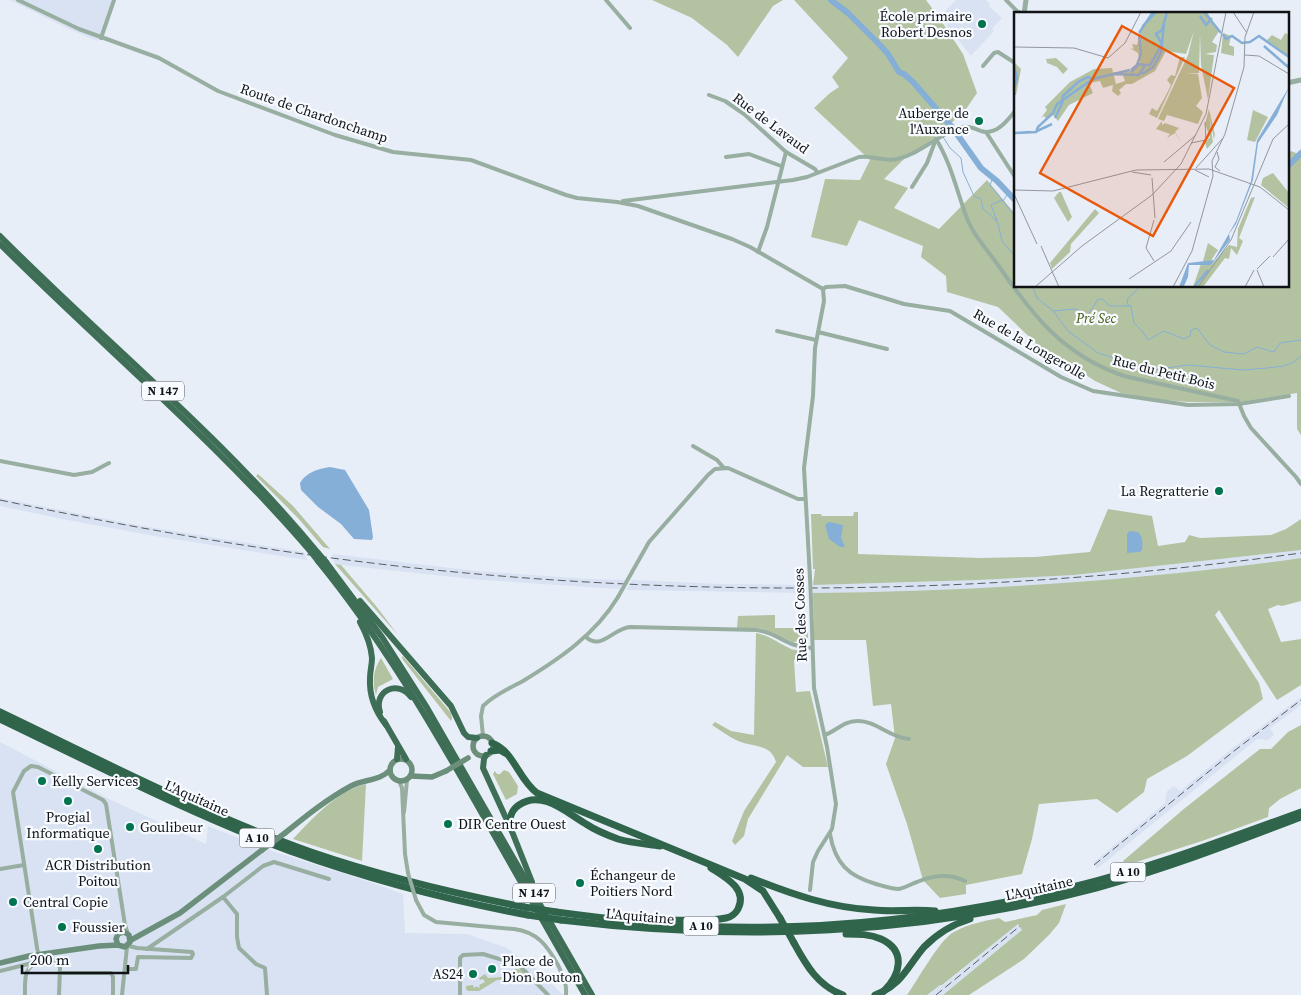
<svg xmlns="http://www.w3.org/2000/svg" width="1301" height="995" viewBox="0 0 1301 995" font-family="'Source Serif 4',serif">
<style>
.built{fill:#d8e2f2}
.green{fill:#b3c2a0}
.water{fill:#86afd7}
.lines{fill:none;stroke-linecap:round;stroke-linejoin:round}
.stream{stroke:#86afd7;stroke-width:1}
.river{stroke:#86afd7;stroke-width:6}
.minor{stroke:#97aea0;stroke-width:4}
.tertiary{stroke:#97aea0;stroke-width:5}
.secondary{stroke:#6c8f7b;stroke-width:5.5}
.trunk{stroke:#3e6f56;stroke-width:6}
.motorway{stroke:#30654b;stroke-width:7}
.rail{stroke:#595c62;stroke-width:1;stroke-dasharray:8 4;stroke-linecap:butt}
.minor-bridge{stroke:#97aea0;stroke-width:4}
.secondary-bridge{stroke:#6c8f7b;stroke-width:5.5}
.trunk-bridge{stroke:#3e6f56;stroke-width:6}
.motorway-bridge{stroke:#30654b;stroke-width:7}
.poi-dot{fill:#00744f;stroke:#f8fbff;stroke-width:2}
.labels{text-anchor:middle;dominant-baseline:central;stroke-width:4.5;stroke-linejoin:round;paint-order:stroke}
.shield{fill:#f8fbff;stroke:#56585c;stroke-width:1}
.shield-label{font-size:12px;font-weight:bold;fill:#101216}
.poi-label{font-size:14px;fill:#101216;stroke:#f8fbff;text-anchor:start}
.street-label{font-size:14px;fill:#101216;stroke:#f8fbff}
.park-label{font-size:14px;font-style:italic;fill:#40590d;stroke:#f8fbff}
.inset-river{fill:none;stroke:#86afd7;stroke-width:2.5}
.inset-road{fill:none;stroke:#92969e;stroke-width:1}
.view{fill:#e8590c;fill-opacity:0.15;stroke:#e8590c;stroke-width:2.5}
.inset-edge{fill:none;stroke:#101216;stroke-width:2.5}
</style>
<rect width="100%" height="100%" fill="#e8eef8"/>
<g class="built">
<polygon points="10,0 112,0 98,41 73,31"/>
<polygon points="956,0 986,0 990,4 989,6 1002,18 992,29 994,31 971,56 940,17"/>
<polygon points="0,498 137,525 304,552 307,560 155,536 62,519 0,506"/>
<polygon points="1301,550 1301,558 1169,575 1005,588 890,592 813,593 813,585 978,580 1074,575"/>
<polygon points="332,554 477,571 590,579 625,580 619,589 482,580 341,565 335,564"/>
<polygon points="632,580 721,584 807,585 807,593 626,590"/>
<polygon points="1301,697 1301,705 1270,728 1274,735 1268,740 1257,739 1103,864 1097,868 1093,863 1165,803 1167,791 1174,786 1180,791 1234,747"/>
<polygon points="0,742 111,800 206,844 208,826 275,852 367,881 403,894 405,933 467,934 507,948 538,970 563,995 0,995"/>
<polygon points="1018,924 1022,930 943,995 927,995 940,985 943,985"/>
</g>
<g class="green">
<polygon points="652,0 783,0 773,6 738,57 727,45 692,18"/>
<polygon points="794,0 926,0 940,19 963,54 977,93 964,112 934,138 903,160 884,179 908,188 894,208 939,229 987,180 1015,214 1015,286 1287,286 1287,155 1291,151 1301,155 1301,435 1297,429 1297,393 1240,402 1188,402 1154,399 1121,393 1095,381 1080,371 1063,364 1042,349 998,307 947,292 946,276 921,257 923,246 859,220 847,246 811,237 825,179 860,180 870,160 814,108 830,93 839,87 832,77 848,58"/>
<polygon points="258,474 293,506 330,549 323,547 298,518 256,476"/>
<polygon points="1108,509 1152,516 1158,546 1185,542 1189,535 1200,538 1271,535 1286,529 1301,519 1301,550 1074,575 978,580 813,585 815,569 813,569 811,514 821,514 822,516 853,516 854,512 858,512 858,554 981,558 1035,557 1090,552"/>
<path d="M1301,558V601L1282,606L1278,605L1268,609L1281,642L1301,639V685L1277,700L1219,610L1215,615L1259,683L1263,699L1187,756L1147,779L1144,792L1117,813L1097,799L1039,804L1032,839L1022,874L966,885V894L940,898L923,880L907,824L886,764L895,738L891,704L873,706L866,640H814L813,593C976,591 1139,581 1301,558Z"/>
<polygon points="335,564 341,565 376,606 398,635"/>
<polygon points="775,615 775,628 808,628 808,640 793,642 760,628 737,628 738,616"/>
<path d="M756,633C768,635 778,643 789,648C795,651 802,650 808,653L809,658L794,660L796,692L810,691L828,767H803L787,755L748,819L744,836L735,845L732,841L744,811L776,762C770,742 751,748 736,740C728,736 720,730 712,725L715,722L731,731L754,735Z"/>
<polygon points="403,656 451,713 452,718 451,721 403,660 402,657"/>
<path d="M381,658L393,679L378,687L376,695C372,682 373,670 381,658Z"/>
<polygon points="1301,725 1301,788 1280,799 1269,808 1268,817 1202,841 1127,865 1123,861 1185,808 1260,749 1271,749 1288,732"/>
<polygon points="504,770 509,772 518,786 517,794 506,800 493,774 495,771 497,774 500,774"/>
<path d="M366,784L362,861L293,839C313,818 337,791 366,784Z"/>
<path d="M1066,904L1059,923L1049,935L1024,959L969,995H943L1022,930L1018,924L942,985H940L927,995H907C918,980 939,940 954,932C968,924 984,921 999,918L1005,922L1037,915L1042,910Z"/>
<polygon points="516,969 524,970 528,977 526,978 497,980 479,991 468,991 466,989 466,986 473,985 474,988 477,986 478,988 480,987 479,985 485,982 483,979 480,980 479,978 485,974 488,978 502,977"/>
</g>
<g class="water">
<path d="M330,467L345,470L369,510L373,537L372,540L354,539L341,524L318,507L301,490L300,483C306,472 318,469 330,467Z"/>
<polygon points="829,522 843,525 841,538 845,547 840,547 829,539 825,525"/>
<path d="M1130,531L1138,532C1143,537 1143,543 1142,550L1140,552L1127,553V534Z"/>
</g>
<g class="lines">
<g class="stream">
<polyline points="949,124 940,132 950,148 961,158 963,172 974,196 981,199 983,209 996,220 998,224 1002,241 1015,256"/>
<polyline points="993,177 990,185 1003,201"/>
<polyline points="1006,192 1007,195 1003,201 1015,216"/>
<polyline points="997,221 991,205 1002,200"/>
<polyline points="1032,286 1037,298 1053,311 1076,309 1080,311 1080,316 1088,315 1098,299 1102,299 1110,306 1131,306 1134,323 1143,332 1148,340 1164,331 1184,339 1190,336 1191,330 1197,328 1210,345 1224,352 1244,354 1257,347 1274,352 1280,343 1301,340"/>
<polyline points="1129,305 1127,304 1128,298 1138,289 1138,286"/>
<polyline points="1054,312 1068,331 1098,353 1152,370 1188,365 1243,370 1267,368 1284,366 1294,362 1301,356"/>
</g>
<g class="river">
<polyline points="831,0 848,13 880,45 888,54 899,72 904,74 913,82 952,127 981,168 997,181 1015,200"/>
<polyline points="1287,167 1301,153"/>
</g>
<g class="minor">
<polyline points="18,0 79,29 159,58 218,91 335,135 393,152 471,160 566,195 577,198 617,202 638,206 732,239 750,247 823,289"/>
<polyline points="606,0 630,28"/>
<polyline points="1006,0 1017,11 1023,14"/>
<polyline points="101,38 114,0"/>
<polyline points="983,66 994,53 998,52 1015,63"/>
<polyline points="709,95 725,101 744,114 786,152 815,169 817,172"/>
<polyline points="986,132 1015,177"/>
<path d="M936,139C952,165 957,193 968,221C975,237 988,251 998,265C1033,316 1063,355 1124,376L1238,401L1244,416L1251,428L1296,477L1301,484"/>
<polyline points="726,157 749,154 781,166"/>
<polyline points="912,187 927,163 936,139"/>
<path d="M623,201L793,180L807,177L859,157C872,155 884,162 897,159C920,154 937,135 959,128C967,125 973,128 981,131C996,136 1007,121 1015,111"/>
<polyline points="758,252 767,227 786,152"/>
<polyline points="823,289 826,287 845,286 904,304 950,311 1061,377 1093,391 1188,405 1239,404 1289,396"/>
<polyline points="777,331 816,340"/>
<polyline points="818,332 887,349"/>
<polyline points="693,446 717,460 724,468"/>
<polyline points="0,461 74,475 92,472 109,463"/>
<polyline points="632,572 649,542 708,475 715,469 728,468 798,499 805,499"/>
<polyline points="810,578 804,468 813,396 815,348 824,301 823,289"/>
<path d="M586,637C601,651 612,629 630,627L757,630C778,633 787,647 811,648"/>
<path d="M825,735C836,731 844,721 857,721C875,720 890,738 909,739"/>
<path d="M483,736L481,716L483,706C494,695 510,688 523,681C559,659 595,635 618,597"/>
<polyline points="399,781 402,788 405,854 408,873"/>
<polyline points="404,812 407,780"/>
<path d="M830,834C835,863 848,876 876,884C883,886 891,889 899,889C905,888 911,884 917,882C933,875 949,873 965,881"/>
<polyline points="0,869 24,865"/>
<polyline points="810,890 813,862 818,851 832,829 836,804 827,747 814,688 811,600"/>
<polyline points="223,897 237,914 237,937 239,948 256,964 265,968 267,995"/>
<path d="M416,900L424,915L436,922L514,929C537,932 547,945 558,965C563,976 567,983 566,995"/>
<polyline points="147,949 223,897 263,866 274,862 329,879"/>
<polyline points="38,954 13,792 24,771 31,766 38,767 103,800 106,804 125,925 128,934"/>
<polyline points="125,969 136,969 138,957 191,958 193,954 192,952 137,948 129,946"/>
<polyline points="0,971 32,963"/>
<polyline points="60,973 111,973 113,977 113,995"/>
<path d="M25,995C25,980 23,965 41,962C47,960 51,959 57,961L60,968L59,995"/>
<polyline points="122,995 127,947"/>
<polyline points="460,995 460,958 463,955 483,954 519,965 548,995"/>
</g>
<g class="tertiary">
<polyline points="1024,14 1026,0"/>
<polyline points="1287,83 1301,80"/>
</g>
<g class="secondary">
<circle cx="483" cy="746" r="10"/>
<circle cx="401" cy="770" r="11"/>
<polyline points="411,776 432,777 446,771"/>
<path d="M285,833C306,816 327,799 351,786C364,779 380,781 390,770"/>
<polyline points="131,940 180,913 262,850"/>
<polyline points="0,963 29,956 99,946 118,945 125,947 130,942 129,935 124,932 118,934 116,939 118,945"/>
</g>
<g class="trunk">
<path d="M0,236C105,342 223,437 318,553"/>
<path d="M0,244C103,347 216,441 311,552"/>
<path d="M318,561C381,638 431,724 480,810C515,871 550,933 585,995"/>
<polyline points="326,562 382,637 426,706 592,995"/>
<polyline points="360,601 451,706 464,733 468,737 477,738"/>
<path d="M360,622C366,633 371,645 372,658C372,665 370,671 370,678C369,696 375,711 386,725"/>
<path d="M380,712C373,691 398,679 411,697"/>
<polyline points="384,721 406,759"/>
<polyline points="486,755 484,759 483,768 511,829 532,882"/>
<polyline points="397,759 398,747"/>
</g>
<g class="motorway">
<path d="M0,712C102,761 204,814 311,852C381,876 452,893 524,907"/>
<path d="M0,719C96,765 191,814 290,851C368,879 447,900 528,915"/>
<path d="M492,743C514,751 518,779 537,793L745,879L763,891L780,918"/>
<polyline points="491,751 500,750 505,753"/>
<path d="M511,829C509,819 510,811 519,805C542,789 567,813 586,824C595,830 607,835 618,839C631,843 646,844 660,846"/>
<path d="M751,878C791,894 831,908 874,910C894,912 915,909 935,911"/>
<path d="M556,912C594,917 632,922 671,925C804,933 939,920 1069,888C1148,869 1224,840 1301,812"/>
<path d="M561,920C743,942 918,935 1096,888C1166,869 1233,843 1301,817"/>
<path d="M668,920C687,920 708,922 726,918C731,917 736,913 738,909C748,889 725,877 711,868"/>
<path d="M846,934C858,934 870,934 881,939C907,951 900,975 884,991"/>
<path d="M794,943C806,965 818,986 843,995"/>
<path d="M875,995C902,985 907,967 924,947C937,934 953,924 970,919"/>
</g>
<g class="rail">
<path d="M0,500C138,529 276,553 415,568C709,599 1008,594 1301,553"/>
<polyline points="1094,865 1234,751 1301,700"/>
<polyline points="936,995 1020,926"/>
</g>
<g class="minor-bridge">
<polyline points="810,578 811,600"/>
<polyline points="618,597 632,572"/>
<polyline points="408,873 416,900"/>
</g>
<g class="secondary-bridge">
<polyline points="446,771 468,758"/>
<polyline points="262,850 285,833"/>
</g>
<g class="trunk-bridge">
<polyline points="311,552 318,561"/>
<polyline points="318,553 326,562"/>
</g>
<g class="motorway-bridge">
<polyline points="524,907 556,912"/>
<polyline points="528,915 561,920"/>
<polyline points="780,918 794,943"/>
</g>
</g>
<g class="poi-dot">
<circle cx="982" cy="24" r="5"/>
<circle cx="979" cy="121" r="5"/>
<circle cx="1219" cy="491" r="5"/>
<circle cx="42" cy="781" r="5"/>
<circle cx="68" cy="801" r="5"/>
<circle cx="448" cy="824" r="5"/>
<circle cx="130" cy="827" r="5"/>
<circle cx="98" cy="849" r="5"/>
<circle cx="580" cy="883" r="5"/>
<circle cx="13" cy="902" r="5"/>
<circle cx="62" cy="927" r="5"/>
<circle cx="492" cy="969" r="5"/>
<circle cx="473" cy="974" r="5"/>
</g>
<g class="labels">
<g class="shield">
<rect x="142" y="381.5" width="42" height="19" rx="4"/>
<rect x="239.5" y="828.5" width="35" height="19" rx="4"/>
<rect x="1110.5" y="862.5" width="35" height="19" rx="4"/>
<rect x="513" y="883.5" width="42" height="19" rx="4"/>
<rect x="683.5" y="916.5" width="35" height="19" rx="4"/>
</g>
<g class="shield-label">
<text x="163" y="391">N 147</text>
<text x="257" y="838">A 10</text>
<text x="1128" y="872">A 10</text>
<text x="534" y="893">N 147</text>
<text x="701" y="926">A 10</text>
</g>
<g class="poi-label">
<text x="972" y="16" text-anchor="end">École primaire<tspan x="972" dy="16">Robert Desnos</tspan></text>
<text x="969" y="113" text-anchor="end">Auberge de<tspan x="969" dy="16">l'Auxance</tspan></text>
<text x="1209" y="491" text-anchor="end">La Regratterie</text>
<text x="52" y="781">Kelly Services</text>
<text x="68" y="817" text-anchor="middle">Progial<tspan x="68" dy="16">Informatique</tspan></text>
<text x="458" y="824">DIR Centre Ouest</text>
<text x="140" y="827">Goulibeur</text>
<text x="98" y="865" text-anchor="middle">ACR Distribution<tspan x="98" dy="16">Poitou</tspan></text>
<text x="590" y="875">Échangeur de<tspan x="590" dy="16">Poitiers Nord</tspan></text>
<text x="23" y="902">Central Copie</text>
<text x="72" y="927">Foussier</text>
<text x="502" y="961">Place de<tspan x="502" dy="16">Dion Bouton</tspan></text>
<text x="463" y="974" text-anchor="end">AS24</text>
</g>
<g class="street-label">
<text transform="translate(314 113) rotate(19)">Route de Chardonchamp</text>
<text transform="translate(771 123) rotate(37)">Rue de Lavaud</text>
<text transform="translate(1030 344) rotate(30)">Rue de la Longerolle</text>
<text transform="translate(1164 372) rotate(14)">Rue du Petit Bois</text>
<text transform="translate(800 615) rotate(-92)">Rue des Cosses</text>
<text transform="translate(197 798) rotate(24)">L'Aquitaine</text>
<text transform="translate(1039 888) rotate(-13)">L'Aquitaine</text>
<text transform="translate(640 916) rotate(5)">L'Aquitaine</text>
</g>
<g class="park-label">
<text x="1096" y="318">Pré Sec</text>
</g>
</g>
<g transform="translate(1014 12)">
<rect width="275" height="275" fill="#e8eef8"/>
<path d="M141,0H193L205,19L198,30L203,33L202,40L191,42L200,43L194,88L187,53L186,22L185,61L172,62H184L188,86L182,94L189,100L184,112L153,103L150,109L144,107L174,43L180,19L172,42L152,39L141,59L118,72H112L105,78L107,81L104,84L98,79L99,73L89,76L86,69L75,71L79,81L55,93L44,109L39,103L33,108L30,104L27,106L33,98L31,95L56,70L80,57L98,56L102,72L111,69L108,61L117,59L126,51L124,41L116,36L120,37L118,32L123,33L128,13ZM209,21L217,24L215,33L220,35V44L207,41ZM271,21L275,23L274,44L253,28L258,23L267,28ZM166,45H171L143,106L135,102L138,96L143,99L151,85L157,73L153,68L157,63L161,64ZM42,46L54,57L49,62L43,55L33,51L32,47ZM0,50L7,57L2,83H0ZM195,97L201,123L200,127L195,104L199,130L193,137L191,131L196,125L191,112ZM239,98L254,105L241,130L233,128ZM148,109V113L151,111L165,116L161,120L168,131L161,121L153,126L156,122L142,117ZM259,161L275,181V196L247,173L249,166ZM45,180H47L58,205L54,210L40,186ZM241,185L225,226L229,229L223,243L217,236L215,247L211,246L189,275H179L187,252L197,253L215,233L223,235L224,217L237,186ZM81,197L85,201L57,232L56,240L38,257L36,251ZM194,231L204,238L196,250L189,249Z" fill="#b3c2a0"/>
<path d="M275,75L263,103L244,131L239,168L222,212L215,222L216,228L197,253H175L174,265L170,274L165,275L174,251L200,248L222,209L237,169L243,128Z" fill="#86afd7"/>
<path class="inset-river" d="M190,0L207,21M186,4L192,13L198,6M130,13L142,0M125,21L139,0M209,22L212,27L218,24L228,31L236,30L245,24L275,45M250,34L274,55L275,52M0,54L3,66L0,76M117,58L123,53L127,42L125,22M117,60L125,52L131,53M99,62L125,63L131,53H136L148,32L142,22L148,18L153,0M128,62L139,55L147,41L150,11M48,89L49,84L64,70L74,65L78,67L75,71M41,106L49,89M23,119L38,112M0,121L22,120L24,115L39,101L43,92L79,67L116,58M1,121L16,120M180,275L194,258"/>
<path class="inset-road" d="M219,0L233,21M0,35L60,36L94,46L111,31L127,0M231,43L245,44L275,62M177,131L192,128L191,110M203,140L205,147L201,155L206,159M150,150L182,123M182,156L209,126M181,158L195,165M118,160L137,163M138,166L141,206M0,178L39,179L122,158L195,157L246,175L275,198M0,182L23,232M140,208L132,236L140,249M27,234L45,275M259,245L275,227M243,257L256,244M243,258L250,275M115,267L157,239L177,210M21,275L68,234L138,183L167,152L192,102L212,0M159,275L178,239L199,164L198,149L211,122L230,55L231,25L240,0M184,275L217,228L259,127L275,112M231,275L240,258"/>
<path class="view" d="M108,14L220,76L139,224L26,161Z"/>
<rect width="275" height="275" class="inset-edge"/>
</g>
<path d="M22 965v8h106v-8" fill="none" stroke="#101216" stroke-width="2.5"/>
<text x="30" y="965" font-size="15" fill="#101216" stroke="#f8fbff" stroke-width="4" paint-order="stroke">200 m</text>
</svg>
